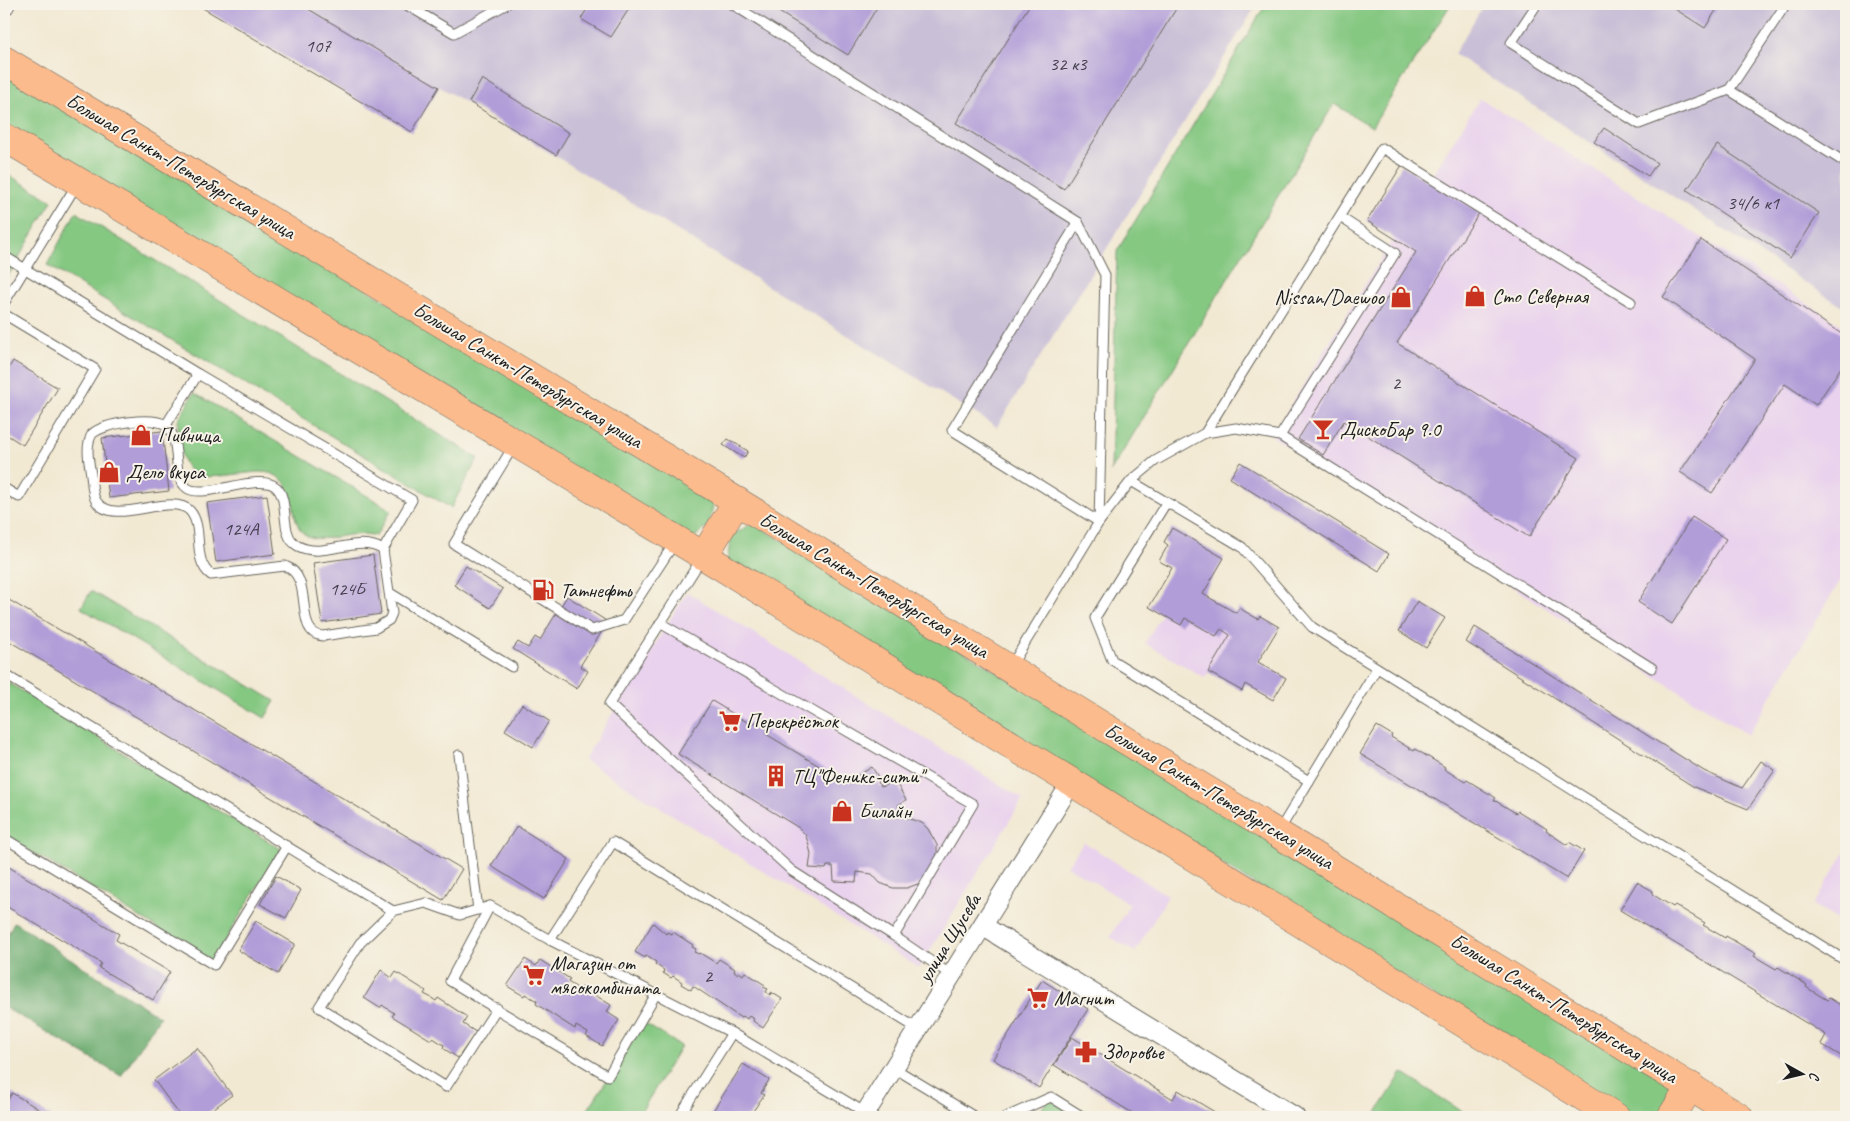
<svg xmlns="http://www.w3.org/2000/svg" width="1850" height="1121" viewBox="0 0 1850 1121" font-family="Caveat,sans-serif">
  <style>
    .built { fill: #e9d2ed }
    .industrial { fill: #c9bfd7 }
    .green { fill: #85c882; stroke: #50724f }
    .forest { fill: #6cac70; stroke: #446446 }
    .building { fill: #b19dd8 }
    .lines { fill: none; stroke-linecap: round; stroke-linejoin: round }
    .lane-casing { stroke: #67645c; stroke-width: 11 }
    .street-casing { stroke: #67645c; stroke-width: 21 }
    .primary-casing { stroke: #67645c; stroke-width: 29 }
    .lane { stroke: #fff; stroke-width: 9 }
    .street { stroke: #fff; stroke-width: 19 }
    .primary { stroke: #fbbb8d; stroke-width: 28 }
    .labels { text-anchor: middle; stroke-width: 4; stroke-linejoin: round; paint-order: stroke }
    .number-label { font-size: 19px; fill: #413c4b }
    .street-label { font-size: 21px; fill: #1c1c1c; stroke: #f7f3e8 }
    .poi-label { font-size: 21px; fill: #1c1c1c; stroke: #f7f3e8; text-anchor: start }
  </style>
  <rect width="100%" height="100%" fill="#f7f3e8"/>
  <filter id="ink" filterUnits="userSpaceOnUse"><feTurbulence type="fractalNoise" baseFrequency=".02" numOctaves="2"/><feDisplacementMap in="SourceGraphic" scale="10" xChannelSelector="R" yChannelSelector="G"/><feConvolveMatrix kernelMatrix="1 2 1 2 8 2 1 2 1" color-interpolation-filters="sRGB"/></filter>
  <filter id="wash" filterUnits="userSpaceOnUse"><feTurbulence type="fractalNoise" baseFrequency=".0096" numOctaves="4" result="noise"/><feDisplacementMap in="SourceGraphic" scale="20" xChannelSelector="R" yChannelSelector="G"/><feGaussianBlur stdDeviation="1.12" result="paint"/><feColorMatrix in="noise" values="0 0 0 0 0 0 0 0 0 0 0 0 0 0 0 0 0 1.4 0 .05"/><feComposite in="paint" operator="in"/></filter>
  <g filter="url(#wash)">
    <rect width="100%" height="100%" fill="#f2e9d3"/>
    <g class="built">
      <path d="M1480,98l366,230v243l-98,164 -476,-299z"/>
      <path d="M687,592l336,207 -104,169 -335,-208z"/>
      <path d="M1162,614l19,11 4,-7 31,18 5,-7 9,6 -25,43 -60,-35z"/>
      <path d="M1084,842l84,54 -33,56 -25,-15 20,-33 -63,-38z"/>
      <path d="M1846,851v74l-33,-20z"/>
    </g>
    <g class="industrial">
      <path d="M301,4h956l-260,423 -425,-261z"/>
      <path d="M1484,4h362v305l-392,-255z"/>
    </g>
    <g class="green">
      <path d="M1266,4h185l-79,123 -38,-23 -223,367 6,-220z"/>
      <path d="M10,73l704,427 -5,26 -20,15 -685,-413v-52z"/>
      <path d="M4,172l48,29 -48,82z"/>
      <path d="M76,212l402,246 -27,50 -404,-243z"/>
      <path d="M194,393l197,117 -15,26c-22,-7 -51,8 -68,0 -21,-9 -7,-49 -33,-61 -9,-4 -18,-3 -27,-2 -51,5 -66,14 -70,-47v-6z"/>
      <path d="M753,523l917,560 -5,27 -11,7h-24l-552,-342 -351,-214 4,-25z"/>
      <path d="M91,591l184,110 -10,17 -184,-110z"/>
      <path d="M4,680l277,169 -69,112 -208,-126z"/>
      <path d="M644,1023l37,23 -43,71h-55z"/>
      <path d="M1402,1073l69,44h-97z"/>
      <path d="M1051,1097l32,20h-48z"/>
    </g>
    <path class="forest" d="M14,922l146,95 -39,59 -117,-69v-66z"/>
    <g id="blocks">
      <g class="building">
        <path d="M196,4h104l139,83 -27,45z"/>
        <path d="M590,4h42l-21,33 -30,-18z"/>
        <path d="M766,4h113l-31,51z"/>
        <path d="M1030,4h149l-115,185 -108,-66z"/>
        <path d="M1667,4h53l-15,24z"/>
        <path d="M482,79l87,54 -13,22 -87,-53z"/>
        <path d="M1604,128l53,35 -9,13 -54,-34z"/>
        <path d="M1717,145l102,68 -29,45 -103,-68z"/>
        <path d="M1402,165l77,48 -82,130 182,115 -50,79 -185,-116 -21,34 -25,-16 118,-187 -49,-31z"/>
        <path d="M1701,240l145,97v23l-30,45 -31,-21 -73,109 -32,-21 75,-113 -92,-62z"/>
        <path d="M13,361l45,27 -35,57 -19,-12v-57z"/>
        <path d="M162,431l7,60 -60,7 -7,-60z"/>
        <path d="M728,439l20,12 -4,7 -21,-13z"/>
        <path d="M1240,462l149,92 -10,17 -149,-93z"/>
        <path d="M267,495l8,59 -59,8 -9,-59z"/>
        <path d="M1692,517l34,22 -54,85 -34,-22z"/>
        <path d="M1172,528l52,30 -21,36 33,19 3,-5 19,11 2,-3 19,11 -21,35 28,16 -13,22 -28,-16 -3,7 -34,-19 22,-37 -9,-6 -5,7 -31,-18 -4,7 -32,-18 23,-39 -13,-7 9,-16 -4,-3z"/>
        <path d="M373,555l8,59 -59,9 -9,-60z"/>
        <path d="M466,566l37,23 -13,19 -36,-23z"/>
        <path d="M567,596l41,26 -28,44 8,5 -11,18 -64,-40 5,-7 10,6 7,-11 5,3z"/>
        <path d="M4,597l458,272 -19,31 -439,-262z"/>
        <path d="M1417,601l28,17 -19,30 -27,-17z"/>
        <path d="M1475,627l229,144 38,17 19,-27 14,9 -27,39 -54,-22 -228,-145z"/>
        <path d="M712,701l40,24 5,-4 7,2 4,6 -2,5 68,41 16,3 9,-3 13,-8 8,13 -2,2 3,5 14,-6 11,19 -8,5 9,13 15,5 6,6 9,16v16l-14,21 -16,6h-14l-13,-5 -8,-9 -15,-2 -1,10 -22,-1 -1,-15h-6l-1,3 -17,-1 2,-14 -3,-12 -3,-8 -6,-6 -121,-74z"/>
        <path d="M522,704l27,17 -16,26 -28,-17z"/>
        <path d="M1377,726l15,9 -1,2 23,14 1,-2 30,18 -1,2 21,13 2,-2 29,18 -2,2 22,13 2,-2 29,18 -1,2 21,14 2,-3 15,9 -17,28 -207,-125z"/>
        <path d="M517,826l52,33 -25,40 -53,-33z"/>
        <path d="M4,864l115,70 -3,6 54,32 -17,28 -54,-32 2,-5 -97,-58z"/>
        <path d="M276,876l25,14 -15,28 -26,-14z"/>
        <path d="M1637,882l16,9 -1,3 21,13 2,-2 30,18 -2,2 22,13 1,-2 30,18 -2,2 22,13 2,-2 29,18 -1,2 21,13 2,-2 15,9 2,-5v57l-25,-15 5,-9 -206,-125z"/>
        <path d="M256,921l39,23 -17,30 -40,-24z"/>
        <path d="M653,923l13,11 1,-2 5,2 1,-2 20,13 -1,2 4,2 -2,3 5,2 1,-1 16,10 3,-4 16,10 -1,2 4,3 1,-2 4,3 2,-3 20,13 -2,2 5,2 -2,3 4,3 1,-3 11,7 -19,29 -10,-7 1,-2 -5,-3 -2,3 -4,-3 -2,2 -48,-32 -2,4 -10,-6 1,-2 -9,-6 -2,2 -8,-5 1,-3 -9,-6 1,-2 -10,-6 -1,2 -10,-6z"/>
        <path d="M525,959l11,7 4,-6 30,19 -2,3 12,8 2,-3 29,18 -4,7 12,8 -17,26 -16,-10 2,-3 -12,-7 -1,3 -39,-25 1,-3 -12,-7 -1,2 -17,-10z"/>
        <path d="M381,970l11,8 4,-6 30,19 -2,3 6,3 6,4 2,-3 29,19 -4,7 13,8 -18,26 -15,-10 1,-3 -11,-7 -2,2 -39,-24 2,-3 -12,-8 -2,3 -16,-10z"/>
        <path d="M1042,980l46,29 -49,79 -46,-29z"/>
        <path d="M1072,1037l101,62 5,-9 45,27h-84l-85,-52z"/>
        <path d="M197,1048l35,47 -30,22h-21l-27,-37z"/>
        <path d="M743,1064l26,16 -8,13 3,2 -15,22h-40z"/>
        <path d="M12,1093l40,24h-48v-10z"/>
      </g>
    </g>
  </g>
  <g filter="url(#ink)">
    <use href="#blocks" fill-opacity="0" stroke="#67645c" stroke-width="1"/>
    <g class="lines">
      <g class="lane-casing">
        <g id="lane">
          <path d="M405,4l49,29 53,-29"/>
          <path d="M732,4l346,218 27,53 -6,247"/>
          <path d="M1537,4l-26,39 128,81 90,-34 117,73"/>
          <path d="M1729,90l57,-86"/>
          <path d="M1078,222l-126,208 147,92"/>
          <path d="M4,256l194,118 -32,51c17,17 4,50 21,63 17,12 73,-16 89,-1 15,13 2,49 22,59 27,14 59,-13 85,4"/>
          <path d="M4,303l73,-119"/>
          <path d="M4,314l91,55 -76,128 -15,-9"/>
          <path d="M166,425c-14,-9 -62,-2 -74,9 -7,13 -3,27 -1,41 1,8 1,19 5,26 17,27 75,-10 94,10 15,17 1,49 21,64l74,-9c31,11 7,68 38,70l53,-8 13,-8 3,-7 -9,-63 29,-50 -214,-126"/>
          <path d="M1205,433l31,-5 44,8 372,232"/>
          <path d="M1280,436l115,-183 -55,-36"/>
          <path d="M514,445l-60,99 138,86 32,-10 51,-78"/>
          <path d="M1131,481l111,66 70,80 534,334"/>
          <path d="M1166,503l-71,115 17,42 197,121"/>
          <path d="M702,558l-93,146 183,167 102,65 57,39"/>
          <path d="M390,593l122,74"/>
          <path d="M660,623l313,181 -79,132"/>
          <path d="M1011,666l88,-144 32,-41 24,-20 50,-28 177,-285 249,154"/>
          <path d="M4,674l389,237 33,-8 34,12 30,-9 60,34 63,-98 305,187"/>
          <path d="M459,755l19,155"/>
          <path d="M1279,831l98,-163"/>
          <path d="M4,838l210,127 73,-119"/>
          <path d="M490,906l-40,75 158,95 48,-82"/>
          <path d="M393,911l-33,32 -41,64 127,80 51,-79"/>
          <path d="M550,940l182,93 134,80"/>
          <path d="M894,1068l81,49"/>
          <path d="M679,1117l53,-84"/>
          <path d="M1006,1117l45,-20 32,20"/>
        </g>
      </g>
      <g class="street-casing">
        <g id="street">
          <path d="M4,6l1,-2"/>
          <path d="M983,926l312,191"/>
          <path d="M863,1117l209,-335"/>
        </g>
      </g>
      <g class="primary-casing">
        <g id="primary">
          <path d="M4,60l713,429 1022,628"/>
          <path d="M4,137l700,419 912,561"/>
          <path d="M704,556l33,-55"/>
          <path d="M1671,1117l20,-31"/>
        </g>
      </g>
      <use href="#lane" class="lane"/>
      <use href="#street" class="street"/>
      <use href="#primary" class="primary"/>
    </g>
  </g>
  <defs>
    <g id="shop-bare" transform="scale(1.725)"><path d="M-5-2.5h2.3a2.7 3.5 0 0 1 5.4 0H5L5.5 6h-11ZM-1.5-2.5h3a1.5 2.3 0 0 0-3 0Z" fill="#c8321e" stroke="#f7f3e8" stroke-width="2.5" paint-order="stroke"/></g>
    <g id="bar-bare" transform="scale(1.725)"><path d="M-6-5H6L.8 .8V4.5H3.5V6h-7V4.5H-.8V.8Z" fill="#c8321e" stroke="#f7f3e8" stroke-width="2.5" paint-order="stroke"/></g>
    <g id="fuel-bare" transform="scale(1.725)"><path d="M-5.5-6h7V0h2V4h1.3V-2.5L3-4.5l.8-.8L6-3V5H2.5V1h-1V6h-7ZM-4.2-4.7v3.2H.2V-4.7Z" fill="#c8321e" stroke="#f7f3e8" stroke-width="2.5" paint-order="stroke"/></g>
    <g id="supermarket-bare" transform="scale(1.725)"><path d="M-6-5.5h2.5l.6 2H6L4.5 2H-2.5L-4.4-4H-6ZM-1.5 3.2a1.3 1.3 0 1 0 .1 0ZM3 3.2a1.3 1.3 0 1 0 .1 0Z" fill="#c8321e" stroke="#f7f3e8" stroke-width="2.5" paint-order="stroke"/></g>
    <g id="building-bare" transform="scale(1.725)"><path d="M-4-6H4V6H1V3H-1V6H-4ZM-2.5-4.3h1.7v1.8h-1.7ZM.8-4.3h1.7v1.8H.8ZM-2.5-1h1.7V.8h-1.7ZM.8-1h1.7V.8H.8Z" fill="#c8321e" stroke="#f7f3e8" stroke-width="2.5" paint-order="stroke"/></g>
    <g id="pharmacy-bare" transform="scale(1.725)"><path d="M-2-6h4v4h4v4h-4v4h-4v-4h-4v-4h4Z" fill="#c8321e" stroke="#f7f3e8" stroke-width="2.5" paint-order="stroke"/></g>
  </defs>
  <g fill-rule="evenodd">
    <use href="#shop-bare" x="1475" y="296"/>
    <use href="#shop-bare" x="1401" y="297"/>
    <use href="#bar-bare" x="1323" y="429"/>
    <use href="#shop-bare" x="141" y="435"/>
    <use href="#shop-bare" x="109" y="472"/>
    <use href="#fuel-bare" x="543" y="590"/>
    <use href="#supermarket-bare" x="730" y="721"/>
    <use href="#building-bare" x="776" y="776"/>
    <use href="#shop-bare" x="842" y="811"/>
    <use href="#supermarket-bare" x="534" y="975"/>
    <use href="#supermarket-bare" x="1038" y="998"/>
    <use href="#pharmacy-bare" x="1086" y="1052"/>
  </g>
  <g class="labels">
    <g class="number-label">
      <text x="318" y="52">107</text>
      <text x="1068" y="70">32 к3</text>
      <text x="1753" y="209">34/6 к1</text>
      <text x="1396" y="389">2</text>
      <text x="241" y="535">124А</text>
      <text x="347" y="595">124Б</text>
      <text x="708" y="982">2</text>
    </g>
    <g class="street-label">
      <text transform="translate(181 166) rotate(31)" y="7">Большая Санкт-Петербургская улица</text>
      <text transform="translate(528 375) rotate(31)" y="7">Большая Санкт-Петербургская улица</text>
      <text transform="translate(874 585) rotate(31)" y="7">Большая Санкт-Петербургская улица</text>
      <text transform="translate(1219 796) rotate(31)" y="7">Большая Санкт-Петербургская улица</text>
      <text transform="translate(949 938) rotate(-58)" y="7">улица Щусева</text>
      <text transform="translate(1564 1008) rotate(32)" y="7">Большая Санкт-Петербургская улица</text>
    </g>
    <g class="poi-label">
      <text x="1492" y="303">Сто Северная</text>
      <text x="1384" y="304" text-anchor="end">Nissan/Daewoo</text>
      <text x="1340" y="436">ДискоБар 9.0</text>
      <text x="158" y="442">Пивница</text>
      <text x="126" y="479">Дело вкуса</text>
      <text x="560" y="597">Татнефть</text>
      <text x="746" y="728">Перекрёсток</text>
      <text x="792" y="783">ТЦ"Феникс-сити"</text>
      <text x="859" y="818">Билайн</text>
      <text x="550" y="970">Магазин от<tspan x="550" dy="24">мясокомбината</tspan></text>
      <text x="1054" y="1005">Магнит</text>
      <text x="1102" y="1059">Здоровье</text>
    </g>
  </g>
  <rect width="1850" height="1121" fill="none" stroke="#f7f3e8" stroke-width="20"/>
  <g transform="translate(1802 1074) rotate(98)" stroke="#f7f3e8" stroke-width="4" paint-order="stroke">
  <path d="M0-4L9 19L0 12L-9 19Z" fill="#1c1c1c"/>
  <text y="-8" font-size="14" font-weight="bold" text-anchor="middle" fill="#1c1c1c">С</text>
  </g>
</svg>
